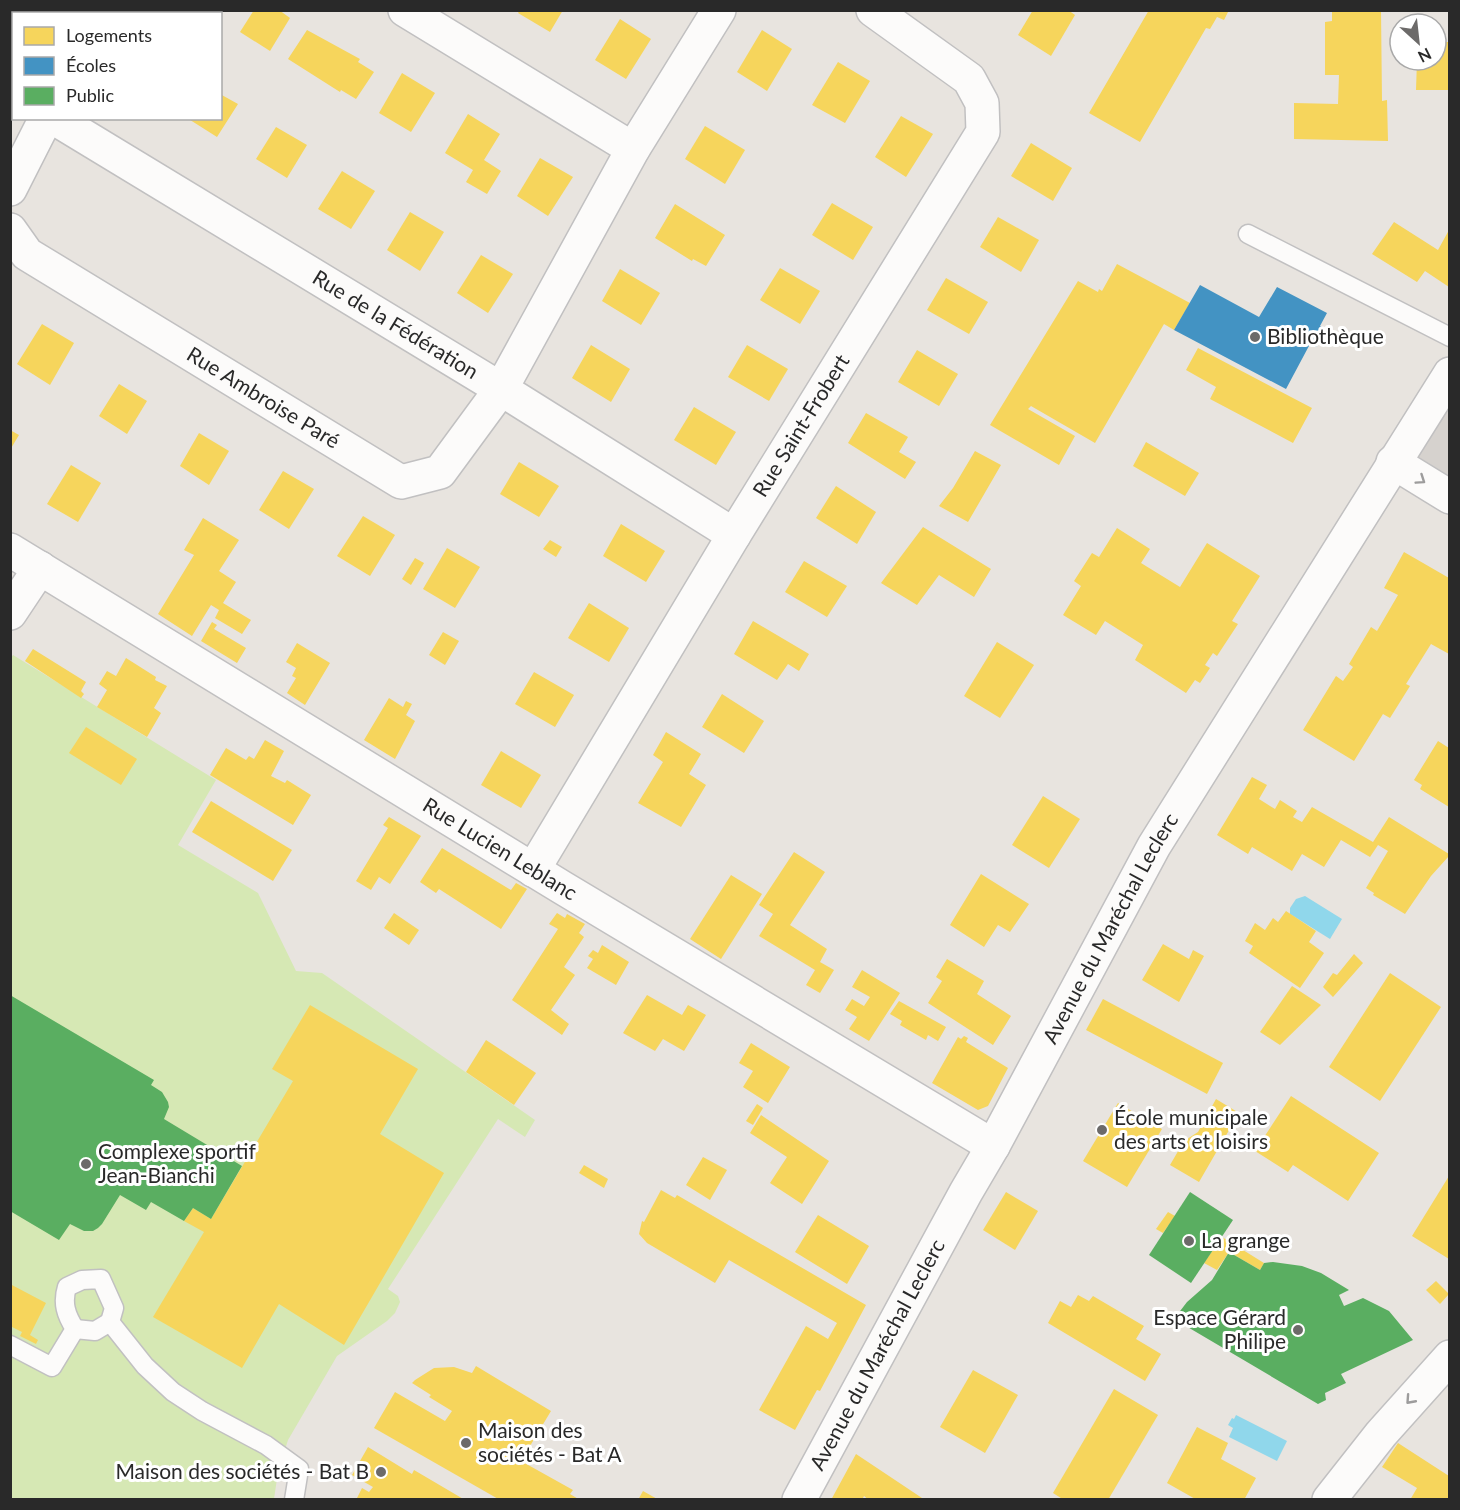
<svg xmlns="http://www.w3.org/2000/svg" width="1460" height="1510" viewBox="0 0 1460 1510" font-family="Lato,sans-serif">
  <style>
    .pitch { fill: #d6e8b4 }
    .plaza { fill: #d6d2ce }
    .water { fill: #90d7eb }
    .homes { fill: #f6d55c }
    .schools { fill: #4393c3 }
    .public { fill: #5aae61 }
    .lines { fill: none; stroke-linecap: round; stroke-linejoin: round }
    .service-casing { stroke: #c1c0c1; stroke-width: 21 }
    .minor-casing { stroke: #c1c0c1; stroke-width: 36 }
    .service { stroke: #fcfbfa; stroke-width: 18 }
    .minor { stroke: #fcfbfa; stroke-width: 33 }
    .oneway { stroke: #9d9c9c }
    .poi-dot { fill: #6c6a69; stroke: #fff; stroke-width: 2 }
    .labels { text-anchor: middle; stroke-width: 6; stroke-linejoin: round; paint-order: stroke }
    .street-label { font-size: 21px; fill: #292929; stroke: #fff }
    .poi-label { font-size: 21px; fill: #292929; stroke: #fff; text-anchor: start }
  </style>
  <rect width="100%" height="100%" fill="#e8e4df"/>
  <path class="pitch" d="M13,655l203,125 -38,65 80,48 38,78 26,2 213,147 -10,17 -27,-18 -110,170 10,7 2,6 -5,11 -8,8 -50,35 -49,84 -10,32 -4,27h-263l-1,-840z"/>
  <path class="plaza" d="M1449,397v80l-36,-22z"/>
  <g class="water">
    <path d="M1305,896l37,23 -12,20 -40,-25v-6l6,-9z"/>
    <path d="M1236,1415l51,26 -10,20 -48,-24 4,-9 -5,-3 4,-7 2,1z"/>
  </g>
  <g class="homes">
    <path d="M254,10h25l11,8 -20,33 -30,-19z"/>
    <path d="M520,10h43l-13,22 -32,-19z"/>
    <path d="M1033,10h35l7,5 -24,41 -33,-21z"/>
    <path d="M1149,10h80l-5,10 -7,-3 -7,12 -4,-1 -66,114 -51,-29z"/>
    <path d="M1332,10h49l1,91 5,-1 1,41 -94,-2v-36l44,1 1,-29h-14v-53l7,-1z"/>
    <path d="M620,19l31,20 -25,40 -31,-19z"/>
    <path d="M307,30l53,29 -2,3 16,10 -18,27 -15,-9 -1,2 -52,-33z"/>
    <path d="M762,30l30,19 -25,42 -30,-19z"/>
    <path d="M1436,42h13v48h-33l1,-30h19z"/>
    <path d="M838,62l32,19 -25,42 -33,-18z"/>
    <path d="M402,73l33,20 -24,39 -32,-19z"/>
    <path d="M220,94l18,10 -21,33 -30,-19h33z"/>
    <path d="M468,114l32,20 -16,26 17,11 -14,23 -21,-12 7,-12 -28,-17z"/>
    <path d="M901,116l32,18 -27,43 -31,-20z"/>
    <path d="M705,126l40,24 -20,34 -40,-25z"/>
    <path d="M276,127l31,18 -20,33 -31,-19z"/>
    <path d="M1031,143l41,25 -19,33 -42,-25z"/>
    <path d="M540,158l33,19 -25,39 -31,-20z"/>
    <path d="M342,171l33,20 -24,38 -33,-20z"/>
    <path d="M832,203l41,24 -20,33 -41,-25z"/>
    <path d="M675,204l50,31 -19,31 -13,-7 -1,2 -37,-23z"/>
    <path d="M410,212l34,20 -24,39 -33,-21z"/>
    <path d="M998,217l41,23 -18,32 -41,-25z"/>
    <path d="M1394,222l44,28 11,-20v57l-24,-16 -8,11 -45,-28z"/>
    <path d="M481,255l32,19 -25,39 -31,-20z"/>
    <path d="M1117,264l73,39 -16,27 -10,-6 -69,119 -64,-37 -3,3 47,27 -16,29 -69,-40 88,-144 20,11 1,-3 3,2z"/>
    <path d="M780,268l40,23 -20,33 -40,-24z"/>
    <path d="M620,269l40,24 -19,32 -39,-24z"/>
    <path d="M946,278l42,24 -19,32 -42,-24z"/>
    <path d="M42,324l32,19 -24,42 -33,-21z"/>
    <path d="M591,345l39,24 -19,33 -39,-24z"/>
    <path d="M747,345l41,24 -19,32 -41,-24z"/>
    <path d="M1198,348l114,60 -19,35 -83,-44 6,-12 -30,-17z"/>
    <path d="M917,350l41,24 -19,32 -41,-24z"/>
    <path d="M119,384l28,17 -20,33 -28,-18z"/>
    <path d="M694,407l42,25 -20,33 -42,-25z"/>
    <path d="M866,413l42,24 -9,15 17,10 -11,17 -57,-36z"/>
    <path d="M10,430l9,5 -9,15z"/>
    <path d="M199,433l30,18 -20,34 -29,-19z"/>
    <path d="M1146,442l53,31 -14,23 -52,-30z"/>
    <path d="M975,451l26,14 -33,57 -29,-16 14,-18z"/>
    <path d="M519,462l40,24 -20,31 -39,-23z"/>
    <path d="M71,465l30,18 -23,39 -31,-18z"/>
    <path d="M283,471l31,18 -25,40 -30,-19z"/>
    <path d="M836,486l40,26 -19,32 -41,-26z"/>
    <path d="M363,516l32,19 -25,41 -33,-20z"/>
    <path d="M203,518l36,22 -20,31 17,11 -13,21 28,17 -9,14 -27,-16 4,-8 -8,-5 -19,31 -34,-22 36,-59 -10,-5z"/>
    <path d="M621,524l44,27 -19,31 -43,-26z"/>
    <path d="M923,527l68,42 -17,28 -35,-22 -22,30 -36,-22z"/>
    <path d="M1117,528l33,21 -9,14 39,24 27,-44 53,33 -28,45 6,3 -21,32 -4,-3 -8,12 5,3 -10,15 -5,-3 -9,13 -51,-33 8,-15 -38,-24 -9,14 -33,-20 18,-29 -7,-5 18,-28 7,4z"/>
    <path d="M550,540l12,7 -6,10 -13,-8z"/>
    <path d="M447,548l33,19 -25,41 -32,-19z"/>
    <path d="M1404,552l45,26v76l-18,-10 -25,40 4,2 -20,32 -7,-4 -29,47 -51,-31 33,-54 7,5 10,-14 -4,-3 22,-37 6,4 21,-36 -14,-7z"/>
    <path d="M415,558l9,5 -13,22 -9,-6z"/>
    <path d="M804,561l43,25 -20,31 -42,-25z"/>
    <path d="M589,603l40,25 -20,34 -41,-24z"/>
    <path d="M753,621l56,33 -10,17 -11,-7 -11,16 -43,-26z"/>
    <path d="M212,622l5,3 -3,4 32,19 -9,15 -36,-22z"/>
    <path d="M443,632l16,9 -14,24 -16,-10z"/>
    <path d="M997,642l37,23 -34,53 -36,-22z"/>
    <path d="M297,643l33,20 -25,42 -18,-12 9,-15 -4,-2 4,-8 -10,-6z"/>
    <path d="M33,649l53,33 -5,9 3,3 -3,4 -56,-37z"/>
    <path d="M126,658l30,19 -1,3 12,6 -13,22 7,5 -14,24 -50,-30 10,-17 -8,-6 8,-13 9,5z"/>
    <path d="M534,672l40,23 -19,32 -40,-23z"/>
    <path d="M722,694l42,27 -20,32 -42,-26z"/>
    <path d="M389,698l14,9 3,-6 6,3 -6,11 9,6 -20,38 -31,-19z"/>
    <path d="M86,727l51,32 -16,26 -52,-32z"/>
    <path d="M666,732l35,22 -12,20 17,11 -25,42 -43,-24 25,-41 -10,-7z"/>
    <path d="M265,740l19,11 -13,25 14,7 2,-3 24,15 -18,30 -83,-50 16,-27 20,12 3,-4 5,3z"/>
    <path d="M1438,741l11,7v59l-29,-18 2,-4 -8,-5z"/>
    <path d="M501,751l40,24 -20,33 -40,-23z"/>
    <path d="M1252,777l15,8 -8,14 16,10 5,-9 17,11 -4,6 9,5 10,-15 61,35 16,-25 60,37v2l-18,20 -26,38 -32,-19 1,-2 -8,-5 22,-37 -10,-6 -8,12 -29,-17 -17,27 -22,-13 -10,17 -40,-24 -4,7 -31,-19z"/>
    <path d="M1043,796l37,23 -31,49 -37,-23z"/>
    <path d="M211,801l81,49 -19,31 -81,-49z"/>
    <path d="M389,817l32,19 -31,48 -11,-7 -8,13 -15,-9 32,-53 -5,-3z"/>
    <path d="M442,848l69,42 5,-7 11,6 -26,40 -62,-40 -3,4 -16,-11z"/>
    <path d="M794,852l31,20 -35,53 37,24 -7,13 14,8 -14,23 -14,-8 9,-15 -56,-34 14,-22 -14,-9z"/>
    <path d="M981,874l48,30 -19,28 -12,-7 -14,22 -34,-22z"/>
    <path d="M731,875l31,19 -41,65 -31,-20z"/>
    <path d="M1286,911l30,20 -7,11 15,11 -24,35 -51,-35 4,-7 -8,-5 10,-18 10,7 8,-12 5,4z"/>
    <path d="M394,913l25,17 -10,15 -25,-17z"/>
    <path d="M557,913l8,5 2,-4 18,10 -6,9 5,4 -20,30 11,8 -24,35 18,14 -7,11 -50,-35 46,-71 -9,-5z"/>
    <path d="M1163,944l26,15 4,-9 11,6 -25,46 -37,-22z"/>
    <path d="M602,945l27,17 -13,23 -29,-17 6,-9 -5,-3 5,-6 5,3z"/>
    <path d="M1354,954l9,9 -30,34 -10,-10 10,-14 4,2z"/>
    <path d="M947,959l37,22 -7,13 34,22 -18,29 -65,-42 14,-22 -6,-4z"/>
    <path d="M862,970l38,23 -31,48 -20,-12 8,-12 -12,-7 7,-11 12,7 6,-9 -18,-10z"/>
    <path d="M1390,973l51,34 -61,94 -51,-34z"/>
    <path d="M1292,986l29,19 -41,40 -20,-13z"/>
    <path d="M647,995l35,20 6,-10 18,10 -22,36 -21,-12 -8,12 -32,-18z"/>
    <path d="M1103,999l120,64 -16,31 -121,-64z"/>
    <path d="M899,1001l47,26 -8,14 -10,-6 -2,5 -26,-15 2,-4 -12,-7z"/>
    <path d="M310,1005l108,64 -38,65 64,39 -100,172 -65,-41 -37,64 -89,-51 51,-85 -20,-11 9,-13 18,11 82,-138 -21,-12z"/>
    <path d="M964,1036l4,2 -2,4 42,26 -20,38 -10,4 -46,-27 26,-46 3,2z"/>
    <path d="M486,1040l50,33 -22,32 -48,-33z"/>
    <path d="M751,1043l39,24 -22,36 -25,-16 10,-16 -14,-8z"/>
    <path d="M1291,1096l88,57 -31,48 -55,-36 -5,7 -33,-21z"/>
    <path d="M1216,1099l23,14 -40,69 -29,-17 14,-24 14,-9z"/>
    <path d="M1118,1103l44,26 -35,58 -44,-26z"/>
    <path d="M757,1104l6,4 -10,17 -7,-4z"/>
    <path d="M761,1115l68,46 -27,43 -32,-21 17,-26 -37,-24z"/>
    <path d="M703,1157l24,13 -17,30 -24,-15z"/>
    <path d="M584,1165l24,14 -4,9 -25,-15z"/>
    <path d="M1449,1176v83l-37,-23z"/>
    <path d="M661,1190l14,8 2,-3 189,110 -46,86 -3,-1 -22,40 -36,-20 47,-84 22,13 9,-16 -108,-63 -14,23 -68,-40 -8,-9 3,-13 2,1z"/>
    <path d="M1006,1192l32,19 -23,39 -32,-20z"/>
    <path d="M1168,1212l7,4 -12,17 -7,-4z"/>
    <path d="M818,1215l51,31 -22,38 -52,-32z"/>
    <path d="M1222,1237l42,26 -4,7 -31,-18 -12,18 -13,-7z"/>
    <path d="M1436,1281l13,13 -9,10 -14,-14z"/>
    <path d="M10,1284l36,19 -16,32 8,5 -2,4 -16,-8 2,-4 -12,-6z"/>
    <path d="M1078,1295l11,6 4,-5 51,30 -8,13 25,15 -16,27 -97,-58 12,-22 11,6z"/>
    <path d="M476,1366l75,45 -30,50 52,29 -3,4 10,6h-80l-126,-72 21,-36 50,29 7,-10 -23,-14 2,-2 -19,-12 3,-3 19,-12 20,-1 18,6z"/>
    <path d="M973,1370l45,25 -33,58 -45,-26z"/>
    <path d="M1114,1389l44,26 -50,85h-44l-11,-7z"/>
    <path d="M1197,1427l31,16 -7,16 35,19 -12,22h-47l-30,-17z"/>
    <path d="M1398,1443l51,33v24h-39l7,-12 -35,-21z"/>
    <path d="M368,1447l44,27 2,-4 51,30h-109l6,-12 7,4 4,-5 -21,-12z"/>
    <path d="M856,1454l69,46h-56l-5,-4 -2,4h-31z"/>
    <path d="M643,1491l16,9h-21z"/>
  </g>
  <path class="schools" d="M1200,285l59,32 18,-30 50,26 -7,13 6,4 -10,17 -6,-3 -24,45 -112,-59z"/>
  <g class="public">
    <path d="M10,995l144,85 -3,5 11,7 6,10 1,5 -5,12 78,47 -31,53 -18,-11 -9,13 -33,-19 -5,8 -26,-15 -18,29 -4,4 -5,3h-9l-14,-7 -11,16 -49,-29z"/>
    <path d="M1190,1192l43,28 -42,63 -42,-28z"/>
    <path d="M1229,1252l31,18 4,-7 9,-1 29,4 19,7 28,17 -10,5 5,11 19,-8 26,13 24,29 -72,34 5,9 -21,10 1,7 -8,4 -144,-85 13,-17 25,-22z"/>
  </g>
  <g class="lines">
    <g class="service-casing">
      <g id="service">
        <path d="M1248,234l202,103"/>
        <path d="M75,1329l20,2 15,-9"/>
        <path d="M10,1345l42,22 23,-38c-9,-14 -13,-26 -8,-42l15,-7 19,-1 13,29 -4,14 35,44 28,26 29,19 64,34 33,24 -5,31"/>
      </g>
    </g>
    <g class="minor-casing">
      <g id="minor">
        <path d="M405,10l228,139"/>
        <path d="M10,92l4,2"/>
        <path id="s1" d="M54,118l447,271 233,146"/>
        <path d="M10,189l36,-71"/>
        <path id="s2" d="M10,230l17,24 374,228 39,-10 61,-83 132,-240 86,-139"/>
        <path d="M1393,462l57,35"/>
        <path id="s3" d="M10,550l553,338 430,258"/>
        <path d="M10,613l30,-45"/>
        <path id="s4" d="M533,870l201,-335 249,-403 -1,-29 -13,-24 -96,-69"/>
        <path id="s5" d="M799,1500l167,-308 27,-46 161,-300 296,-472"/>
        <path d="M1329,1500l52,-66 69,-77"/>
      </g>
    </g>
    <use href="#service" class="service"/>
    <use href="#minor" class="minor"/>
  </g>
  <defs><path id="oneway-chevron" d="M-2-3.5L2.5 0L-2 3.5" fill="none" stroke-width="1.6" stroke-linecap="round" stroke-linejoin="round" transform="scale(1.5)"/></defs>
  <g class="oneway">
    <use href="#oneway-chevron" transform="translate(1421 480) rotate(34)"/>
    <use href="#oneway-chevron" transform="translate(1410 1400) rotate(132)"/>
  </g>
  <g class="poi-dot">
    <circle cx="1255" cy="337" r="6"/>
    <circle cx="1102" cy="1130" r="6"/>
    <circle cx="86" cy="1164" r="6"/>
    <circle cx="1189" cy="1241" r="6"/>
    <circle cx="1298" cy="1330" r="6"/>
    <circle cx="466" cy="1443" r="6"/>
    <circle cx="381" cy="1472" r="6"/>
  </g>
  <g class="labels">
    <g class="street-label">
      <text dy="7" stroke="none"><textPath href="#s1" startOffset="399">Rue de la Fédération</textPath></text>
      <text dy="7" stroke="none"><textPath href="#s2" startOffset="306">Rue Ambroise Paré</textPath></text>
      <text dy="7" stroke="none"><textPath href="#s4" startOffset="519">Rue Saint-Frobert</textPath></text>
      <text dy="7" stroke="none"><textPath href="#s3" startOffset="574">Rue Lucien Leblanc</textPath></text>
      <text dy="7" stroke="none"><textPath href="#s5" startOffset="651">Avenue du Maréchal Leclerc</textPath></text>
      <text dy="7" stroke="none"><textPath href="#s5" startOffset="165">Avenue du Maréchal Leclerc</textPath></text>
    </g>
    <g class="poi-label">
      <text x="1267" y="344">Bibliothèque</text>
      <text x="1114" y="1125">École municipale<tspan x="1114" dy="24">des arts et loisirs</tspan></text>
      <text x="98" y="1159">Complexe sportif<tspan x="98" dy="24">Jean-Bianchi</tspan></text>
      <text x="1201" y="1248">La grange</text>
      <text x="1286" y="1325" text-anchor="end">Espace Gérard<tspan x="1286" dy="24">Philipe</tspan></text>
      <text x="478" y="1438">Maison des<tspan x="478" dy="24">sociétés - Bat A</tspan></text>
      <text x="369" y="1479" text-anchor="end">Maison des sociétés - Bat B</text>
    </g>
  </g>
  <rect width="1460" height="1510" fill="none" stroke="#292929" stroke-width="24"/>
  <rect x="12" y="12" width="210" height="108" fill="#ffffff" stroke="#a9a9a9" stroke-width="1.5"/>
  <rect x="24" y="27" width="30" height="18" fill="#f6d55c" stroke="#a9a9a9" stroke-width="1.5"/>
  <text x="66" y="42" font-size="18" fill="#292929">Logements</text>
  <rect x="24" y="57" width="30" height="18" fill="#4393c3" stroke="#a9a9a9" stroke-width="1.5"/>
  <text x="66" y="72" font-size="18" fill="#292929">Écoles</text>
  <rect x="24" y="87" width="30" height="18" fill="#5aae61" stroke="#a9a9a9" stroke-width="1.5"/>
  <text x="66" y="102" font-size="18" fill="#292929">Public</text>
  <g transform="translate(1418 42) rotate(153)"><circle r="28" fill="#ffffff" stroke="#a9a9a9" stroke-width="1.5"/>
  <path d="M0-4.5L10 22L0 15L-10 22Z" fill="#6c6a69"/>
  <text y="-9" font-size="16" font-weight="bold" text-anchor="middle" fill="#292929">N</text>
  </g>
</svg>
